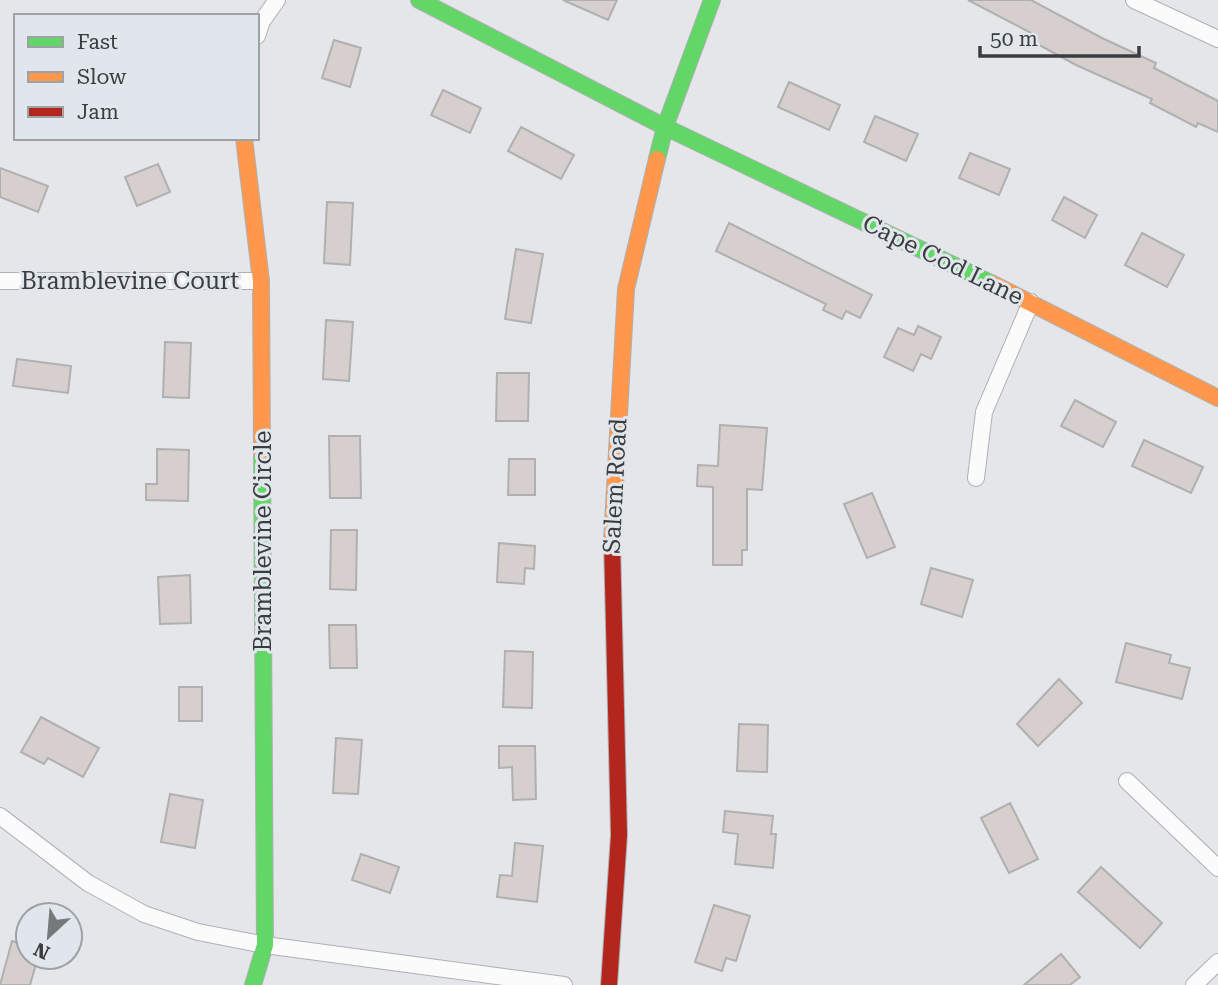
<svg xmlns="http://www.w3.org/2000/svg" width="1218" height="985" viewBox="0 0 1218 985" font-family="'Roboto Serif',serif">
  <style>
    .building { fill: #d7cece; stroke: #b0b0b0; stroke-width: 2 }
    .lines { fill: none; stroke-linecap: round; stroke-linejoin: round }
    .street-casing { stroke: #aeb0b3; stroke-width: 18 }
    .fast-casing { stroke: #aeb0b3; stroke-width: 18 }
    .slow-casing { stroke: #aeb0b3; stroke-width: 18 }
    .jam-casing { stroke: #aeb0b3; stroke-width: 18 }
    .street { stroke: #fbfbfc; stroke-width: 16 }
    .fast { stroke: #63d668; stroke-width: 16 }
    .slow { stroke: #ff974d; stroke-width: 16 }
    .jam { stroke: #b3261e; stroke-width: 16 }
    .labels { text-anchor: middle; stroke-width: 6; stroke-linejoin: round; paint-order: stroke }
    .street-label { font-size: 24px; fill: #3a3c3e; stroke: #e1e6ec }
  </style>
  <rect width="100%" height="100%" fill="#e4e6e9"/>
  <g class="building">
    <path d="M563,0h54l-9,20z"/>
    <path d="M968,0h63l71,38 54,25 -2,5 64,33v31l-20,-9 -2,4 -46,-24 2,-4 -76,-34 -44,-24 3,-6z"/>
    <path d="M334,40l27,8 -11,39 -28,-9z"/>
    <path d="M789,82l51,23 -11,25 -51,-23z"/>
    <path d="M443,90l38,18 -11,25 -39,-18z"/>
    <path d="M875,116l43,18 -12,27 -42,-19z"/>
    <path d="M521,127l53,28 -13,24 -53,-28z"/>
    <path d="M970,153l40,16 -11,26 -40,-17z"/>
    <path d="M158,164l12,28 -33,14 -12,-29z"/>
    <path d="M0,168l48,18 -10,26 -38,-15z"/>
    <path d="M1064,197l33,18 -12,23 -33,-18z"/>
    <path d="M327,202l26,1 -3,62 -26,-2z"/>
    <path d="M729,223l143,72 -12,23 -14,-7 -4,8 -19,-9 3,-6 -110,-53z"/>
    <path d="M1142,233l42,22 -17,32 -42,-22z"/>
    <path d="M516,249l27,5 -12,69 -26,-4z"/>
    <path d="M326,320l27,2 -4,59 -26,-2z"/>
    <path d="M918,326l23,11 -10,22 -10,-5 -8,17 -29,-14 14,-29 16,7z"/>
    <path d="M165,342l26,1 -2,55 -26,-1z"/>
    <path d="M17,359l54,7 -3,27 -55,-7z"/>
    <path d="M497,373h32l-1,48h-32z"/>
    <path d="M1075,400l41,22 -13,25 -42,-21z"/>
    <path d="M720,425l47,3 -5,62 -15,-1v61h-5v15h-29v-78l-16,-1 1,-21 20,1z"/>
    <path d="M329,436h31l1,62h-31z"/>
    <path d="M1144,440l59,27 -12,26 -59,-27z"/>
    <path d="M157,449l32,1 -1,51 -42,-1v-16h11z"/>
    <path d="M509,459h26v36h-27z"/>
    <path d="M872,493l23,54 -28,11 -23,-54z"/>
    <path d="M331,530h26l-1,60 -26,-1z"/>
    <path d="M499,543l36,3 -1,23 -9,-1 -1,16 -27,-2z"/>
    <path d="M931,568l42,12 -11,37 -41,-13z"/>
    <path d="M190,575l1,48 -31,1 -2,-47z"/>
    <path d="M329,625h27l1,43h-27z"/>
    <path d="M1126,643l45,12 -2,8 21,5 -8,31 -66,-17z"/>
    <path d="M505,651l28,1 -1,56 -29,-1z"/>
    <path d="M1059,679l23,24 -44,43 -21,-22z"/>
    <rect x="179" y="687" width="23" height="34"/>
    <path d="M41,717l58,31 -16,29 -35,-19 -4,6 -23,-12z"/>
    <path d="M739,724l29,1 -1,47 -30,-1z"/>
    <path d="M336,738l26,2 -4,54 -25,-1z"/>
    <path d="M499,746h36l1,53 -23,1 -1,-33 -13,1z"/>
    <path d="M170,794l33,6 -8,48 -34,-6z"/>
    <path d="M1010,803l28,56 -29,14 -28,-55z"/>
    <path d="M725,811l48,5 -2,18h5l-3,34 -38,-4 3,-30 -15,-2z"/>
    <path d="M515,843l28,3 -6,56 -40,-5 3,-22 12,1z"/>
    <path d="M361,854l38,13 -9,26 -38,-13z"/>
    <path d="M1101,867l61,56 -22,25 -62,-56z"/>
    <path d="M714,905l36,11 -14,45 -10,-3 -4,13 -27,-9z"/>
    <path d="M12,941l16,5v11h10l-8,28h-30z"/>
    <path d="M1061,954l19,23 -10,8h-46z"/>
  </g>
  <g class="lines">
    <g class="street-casing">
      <g id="street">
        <path d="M1134,0l84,39"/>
        <path d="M257,36l5,-15 15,-21"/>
        <path d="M0,281h261"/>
        <path d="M976,478l8,-66 47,-110"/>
        <path d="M1127,781l91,87"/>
        <path d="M0,816l88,67 56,31 54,18 67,13 299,40"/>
        <path d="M1194,985l24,-23"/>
      </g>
    </g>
    <g class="fast-casing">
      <g id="fast">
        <path d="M419,0l246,127 328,157"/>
        <path d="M657,159l8,-32 47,-127"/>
        <path d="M253,985l12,-40 -3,-492"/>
      </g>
    </g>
    <g class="slow-casing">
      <g id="slow">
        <path d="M244,138l17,143 1,172"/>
        <path d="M993,284l225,114"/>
        <path d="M612,542l14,-253 31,-130"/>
      </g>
    </g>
    <g class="jam-casing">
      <path id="jam" d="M609,985l10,-150 -7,-293"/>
    </g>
    <use href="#street" class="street"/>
    <use href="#fast" class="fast"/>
    <use href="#slow" class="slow"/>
    <use href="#jam" class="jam"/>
  </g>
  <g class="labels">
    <g class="street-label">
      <text transform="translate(943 260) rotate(26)" y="8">Cape Cod Lane</text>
      <text x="130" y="289">Bramblevine Court</text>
      <text transform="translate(615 486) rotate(-87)" y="8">Salem Road</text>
      <text transform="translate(263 541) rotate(-90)" y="8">Bramblevine Circle</text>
    </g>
  </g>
  <rect x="14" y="14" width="245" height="126" fill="#e1e6ec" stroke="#9ea2a6" stroke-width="2"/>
  <rect x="28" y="37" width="35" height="10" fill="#63d668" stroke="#9ea2a6" stroke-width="2"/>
  <text x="77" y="49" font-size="21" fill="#3a3c3e">Fast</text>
  <rect x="28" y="72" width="35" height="10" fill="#ff974d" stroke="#9ea2a6" stroke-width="2"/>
  <text x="77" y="84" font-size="21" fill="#3a3c3e">Slow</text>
  <rect x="28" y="107" width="35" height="10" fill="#b3261e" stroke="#9ea2a6" stroke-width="2"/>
  <text x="77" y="119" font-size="21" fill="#3a3c3e">Jam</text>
  <g transform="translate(49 936) rotate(206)"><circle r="33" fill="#e1e6ec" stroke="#9ea2a6" stroke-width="2"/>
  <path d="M0-5L12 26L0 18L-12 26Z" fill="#76787a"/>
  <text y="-10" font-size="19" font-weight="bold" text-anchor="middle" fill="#3a3c3e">N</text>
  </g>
  <path d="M980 46v10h159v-10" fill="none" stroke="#3a3c3e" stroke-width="3.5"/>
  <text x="990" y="46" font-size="21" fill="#3a3c3e" stroke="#e1e6ec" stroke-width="5" paint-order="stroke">50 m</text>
</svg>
